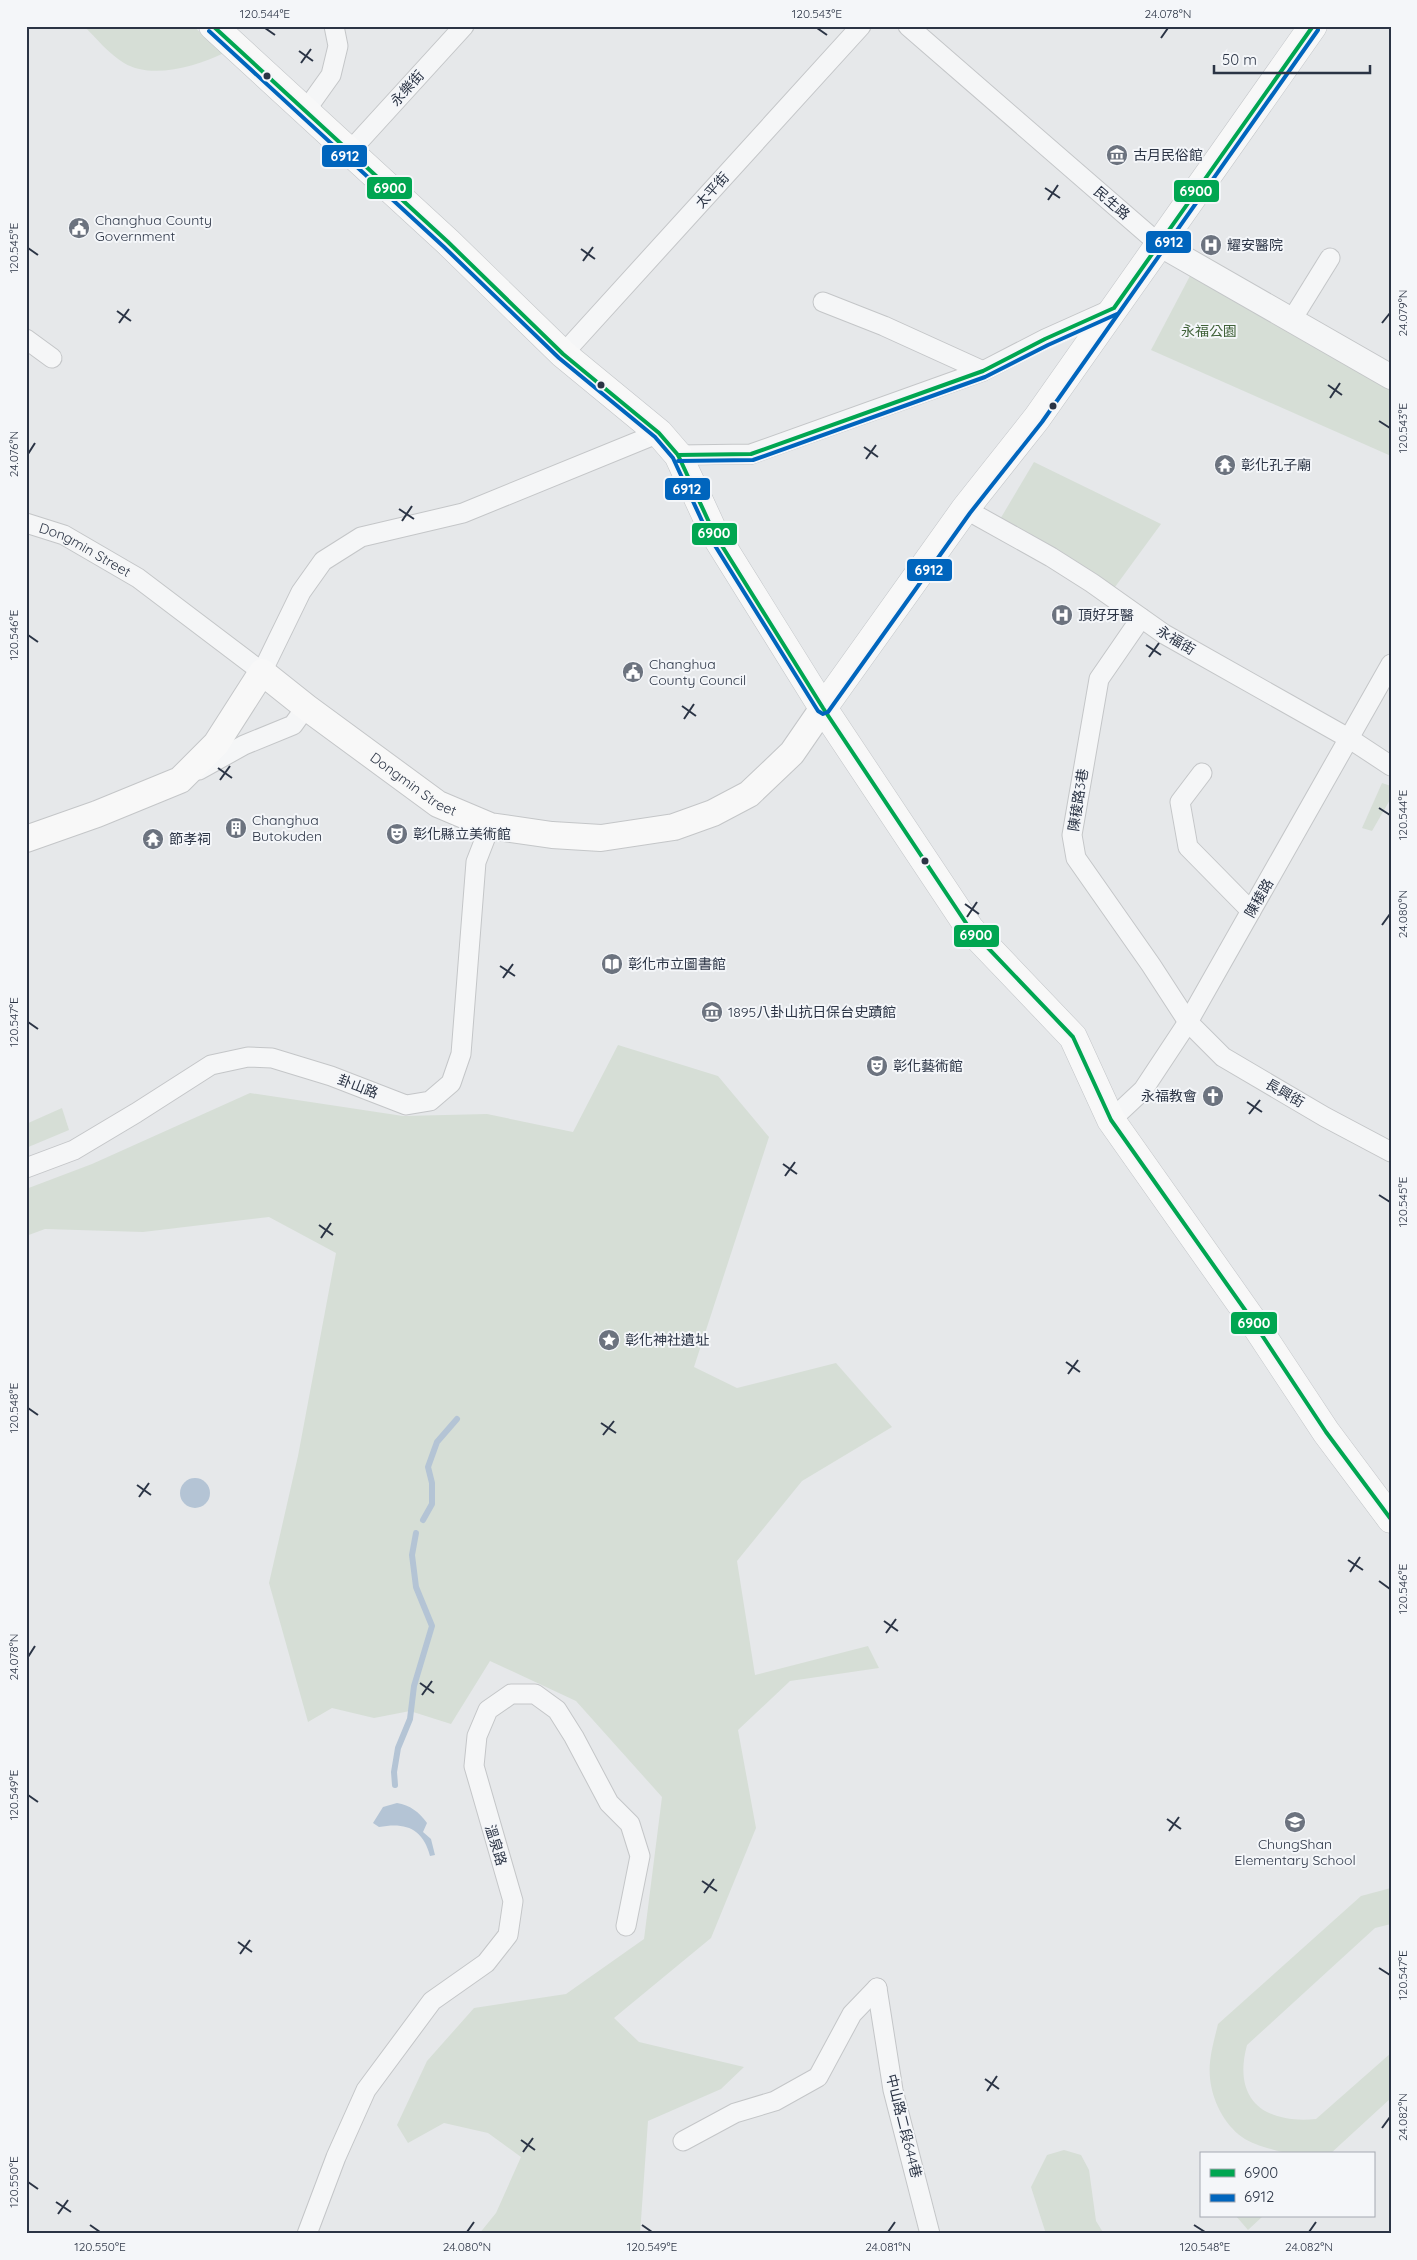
<svg xmlns="http://www.w3.org/2000/svg" width="1417" height="2260" viewBox="0 0 1417 2260" font-family="Quicksand,'Noto Sans TC',sans-serif">
  <style>
    .green { fill: #d6ded6 }
    .water { fill: #b4c4d5 }
    .lines { fill: none; stroke-linecap: round; stroke-linejoin: round }
    .stream { stroke: #b4c4d5; stroke-width: 6 }
    .minor-casing { stroke: #c4c6c8; stroke-width: 21 }
    .tertiary-casing { stroke: #c4c6c8; stroke-width: 26 }
    .secondary-casing { stroke: #c4c6c8; stroke-width: 28 }
    .primary-casing { stroke: #c2c5c8; stroke-width: 29 }
    .minor { stroke: #f5f6f7; stroke-width: 19 }
    .tertiary { stroke: #f5f6f7; stroke-width: 24 }
    .secondary { stroke: #f8f8f8; stroke-width: 26 }
    .primary { stroke: #f8f8f8; stroke-width: 28 }
    .bus-1-casing { stroke: #f4f6f9; stroke-width: 8 }
    .bus-2-casing { stroke: #f4f6f9; stroke-width: 8 }
    .bus-1 { stroke: #00a651; stroke-width: 4 }
    .bus-2 { stroke: #0065bd; stroke-width: 4 }
    .ticks { fill: none; stroke: #2b3445; stroke-width: 2 }
    .bus-dot { fill: #2b3445; stroke: #f4f6f9; stroke-width: 2 }
    .labels { text-anchor: middle; stroke-width: 4; stroke-linejoin: round; paint-order: stroke }
    .street-label { font-size: 14px; fill: #2b3445; stroke: #f4f6f9 }
    .poi-label { font-size: 14px; fill: #2b3445; stroke: #f4f6f9; text-anchor: start }
    .park-label { font-size: 14px; fill: #3f6138; stroke: #f4f6f9 }
    .line-badge { stroke: #f4f6f9; stroke-width: 2 }
    .badge-label { font-size: 14px; text-anchor: middle; font-weight: bold; fill: #fff }
    .neatline { fill: none; stroke: #2b3445; stroke-width: 2 }
    .ticks-label { font-size: 12px; text-anchor: middle; fill: #2b3445 }
  </style>
  <rect width="100%" height="100%" fill="#e6e8ea"/>
  <g class="green">
    <path d="M84,26h109l31,27c-27,13 -72,27 -100,10 -15,-9 -28,-25 -40,-37z"/>
    <path d="M1191,274l200,111v71l-240,-106z"/>
    <path d="M1034,462l127,62 -46,63 -116,-66z"/>
    <path d="M1382,783l9,3v12l-19,33 -10,-3z"/>
    <path d="M618,1045l100,31 51,61 -75,230 43,21 99,-25 56,64 -90,54 -65,80 18,114 113,-29 11,22 -89,13 -52,49 18,98 -45,110 -97,80 25,24 105,25 -23,22 -73,32 -8,113h-161l17,-21 25,-56 -33,-24 -44,-10 -36,20 -11,-18 30,-64 47,-53 92,-14 78,-55 18,-142 -86,-96 -86,-40 -39,63 -41,-13 -36,7 -42,-10 -24,14 -39,-139 29,-127 38,-203 -67,-36 -126,15 -98,-3 -19,7v-47l66,-25 158,-71 153,23 84,-2 86,18z"/>
    <path d="M62,1108l7,22 -43,18v-24z"/>
    <path d="M1391,1888v36l-16,4 -128,117c-15,55 18,79 69,74l75,-66v45l-61,56h-50l2,-2c-14,-4 -29,-7 -40,-15 -18,-13 -30,-37 -32,-59 -2,-18 4,-37 8,-54l143,-128z"/>
    <path d="M1064,2150l17,5 8,15 7,51 8,13h-58l-15,-47 16,-32z"/>
    <path d="M1236,2216h27l-15,14z"/>
  </g>
  <g class="water">
    <circle cx="195" cy="1493" r="15"/>
    <path d="M397,1803c13,2 22,9 30,20l-4,9 8,7 4,16 -5,1c-7,-28 -25,-34 -51,-29l-6,-4 10,-16z"/>
  </g>
  <g class="lines">
    <g class="stream">
      <path d="M423,1520l9,-16v-21l-4,-16 9,-25 20,-23"/>
      <path d="M395,1785l-1,-13 4,-24 12,-29 4,-33 18,-60 -16,-39 -4,-32 4,-22"/>
    </g>
    <g class="minor-casing">
      <g id="minor">
        <path d="M908,26l251,218"/>
        <path d="M306,110l25,-35 7,-29 -4,-20"/>
        <path d="M350,151l114,-125"/>
        <path d="M823,302l61,24 99,45"/>
        <path d="M1291,321l39,-63"/>
        <path d="M26,339l26,19"/>
        <path d="M563,354l298,-328"/>
        <path d="M678,455l73,-1 232,-83 62,-32 67,-30"/>
        <path d="M965,509l86,48 41,26 72,51 186,105 41,27"/>
        <path id="s1" d="M26,523l38,12 74,43 124,94 39,-80 22,-31 38,-24 102,-24 196,-80"/>
        <path d="M1141,618l-42,61 -27,156 4,23 75,107 37,57 35,35 102,60 66,35"/>
        <path d="M199,770l45,-25 49,-20 13,-18"/>
        <path d="M1202,773l-22,29 8,45 63,64"/>
        <path d="M1111,1120l32,-30 45,-68 203,-358"/>
        <path d="M26,1168l48,-18 62,-37 75,-48 37,-8 24,1 59,18 75,29 24,-4 21,-18 10,-29 15,-192 14,-36"/>
        <path d="M877,1988l16,102 37,144"/>
        <path d="M683,2141l52,-28 40,-12 43,-24 34,-63 25,-26"/>
        <path d="M307,2234l29,-77 30,-67 66,-89 54,-38 22,-28 5,-34 -39,-135 3,-30 11,-26 23,-16h24l22,16 17,27 35,66 21,21 10,32 -14,70"/>
      </g>
    </g>
    <g class="tertiary-casing">
      <path id="tertiary" d="M1159,244l232,133"/>
    </g>
    <g class="secondary-casing">
      <g id="secondary">
        <path id="s2" d="M26,839l71,-25 83,-34 36,-36 46,-72 44,35 132,97 52,22 62,9 49,3 73,-11 39,-14 36,-19 43,-41 31,-45"/>
      </g>
    </g>
    <g class="primary-casing">
      <g id="primary">
        <path d="M213,26l235,216 115,112 96,79 19,22 36,78 109,175 147,221 103,108 38,83 139,197 76,115 65,87"/>
        <path d="M823,708l142,-199 72,-91 276,-392"/>
      </g>
    </g>
    <use href="#minor" class="minor"/>
    <use href="#tertiary" class="tertiary"/>
    <use href="#secondary" class="secondary"/>
    <use href="#primary" class="primary"/>
    <g class="bus-1-casing">
      <g id="bus-1">
        <path d="M213,26l235,216 115,112 96,79 19,22 36,78 109,175 147,221 103,108 38,83 139,197 76,115 64,86 1,-2"/>
        <path d="M678,455l73,-1 232,-83 62,-32 69,-31 199,-282"/>
      </g>
    </g>
    <g class="bus-2-casing">
      <g id="bus-2">
        <path d="M209,31l235,216 115,111 96,79 18,21 36,78 109,175 5,3 5,-2 142,-199 72,-91 276,-392"/>
        <path d="M678,461l75,-1 232,-83 63,-32 69,-31"/>
      </g>
    </g>
    <use href="#bus-1" class="bus-1"/>
    <use href="#bus-2" class="bus-2"/>
  </g>
  <path class="ticks" d="M265,28l10,7M817,28l10,7M1161,38l7,-10M299,51l14,10M301,63l10,-14M1045,188l15,10M1048,200l10,-15M28,248l10,7M581,249l14,10M583,261l10,-14M117,311l14,10M119,323l10,-14M1382,323l8,-10M1328,385l14,10M1330,398l10,-15M1379,421l11,7M864,447l14,10M28,454l7,-11M866,459l10,-14M399,509l15,10M402,521l10,-15M28,635l10,7M1146,645l15,10M1149,657l10,-14M682,706l14,10M684,719l10,-15M218,768l14,10M220,780l10,-14M1379,808l11,7M965,904l14,10M967,917l10,-15M1382,925l8,-11M500,966l15,10M503,978l10,-14M28,1022l10,7M1247,1102l15,10M1249,1114l11,-14M783,1164l14,10M785,1176l10,-14M1379,1195l11,7M319,1225l14,10M321,1238l10,-15M1066,1362l14,10M1068,1374l10,-14M28,1408l10,7M601,1423l15,10M603,1435l11,-14M137,1485l14,10M139,1497l10,-14M1348,1560l15,10M1350,1572l10,-15M1379,1581l11,8M884,1621l14,10M886,1633l10,-14M28,1657l7,-11M420,1683l14,10M422,1695l10,-14M28,1795l10,7M1167,1819l14,10M1169,1831l10,-14M702,1881l15,10M704,1893l10,-14M238,1942l14,10M240,1954l10,-14M1379,1968l11,7M985,2079l14,10M987,2091l10,-15M1382,2128l8,-11M521,2140l14,10M523,2152l10,-14M28,2182l10,7M56,2202l15,10M58,2214l10,-14M90,2225l10,7M642,2225l10,7M1194,2225l11,7M467,2232l7,-10M888,2232l7,-10M1309,2232l7,-10"/>
  <defs>
    <g id="museum-disc" transform="scale(1.125)"><circle r="9.5" fill="#6c737f" stroke="#f4f6f9"/><path d="M0-6L6-3V-2H-6V-3ZM-5-1h2V3h-2ZM-1-1h2V3h-2ZM3-1h2V3H3ZM-6 4H6V6H-6Z" fill="#fff"/></g>
    <g id="civic-disc" transform="scale(1.125)"><circle r="9.5" fill="#6c737f" stroke="#f4f6f9"/><path d="M-.6-6.5H3V-4.5H.6V-3L4-1V1h2V6H-6V1h2V-1L-.6-3ZM-1.2 2.5V6h2.4V2.5Z" fill="#fff"/></g>
    <g id="hospital-disc" transform="scale(1.125)"><circle r="9.5" fill="#6c737f" stroke="#f4f6f9"/><path d="M-5-5h3v3.5h4V-5h3V5h-3V1.5h-4V5h-3Z" fill="#fff"/></g>
    <g id="temple-disc" transform="scale(1.125)"><circle r="9.5" fill="#6c737f" stroke="#f4f6f9"/><path d="M0-6L5-2H3V0L6.5 2.5H4V6H1.5V3h-3V6H-4V2.5H-6.5L-3 0V-2H-5Z" fill="#fff"/></g>
    <g id="building-disc" transform="scale(1.125)"><circle r="9.5" fill="#6c737f" stroke="#f4f6f9"/><path d="M-4-6H4V6H1V3H-1V6H-4ZM-2.5-4.3h1.7v1.8h-1.7ZM.8-4.3h1.7v1.8H.8ZM-2.5-1h1.7V.8h-1.7ZM.8-1h1.7V.8H.8Z" fill="#fff"/></g>
    <g id="theatre-disc" transform="scale(1.125)"><circle r="9.5" fill="#6c737f" stroke="#f4f6f9"/><path d="M-5-5.5Q0-4 5-5.5V0Q5 5 0 6Q-5 5-5 0ZM-3.3-2.5H-1v1.5H-3.3ZM1-2.5H3.3v1.5H1ZM-2.8 1Q0 5.5 2.8 1Z" fill="#fff"/></g>
    <g id="library-disc" transform="scale(1.125)"><circle r="9.5" fill="#6c737f" stroke="#f4f6f9"/><path d="M-6-4Q-3-5.5-.7-3.5V5Q-3 3-6 4ZM6-4Q3-5.5 .7-3.5V5Q3 3 6 4Z" fill="#fff"/></g>
    <g id="church-disc" transform="scale(1.125)"><circle r="9.5" fill="#6c737f" stroke="#f4f6f9"/><path d="M-1.2-6h2.4v3.5h3.3v2.4h-3.3V6h-2.4V-.1h-3.3v-2.4h3.3Z" fill="#fff"/></g>
    <g id="sight-disc" transform="scale(1.125)"><circle r="9.5" fill="#6c737f" stroke="#f4f6f9"/><path d="M0-6L1.8-2.2L6-1.7L2.9 1.2L3.7 5.4L0 3.3L-3.7 5.4L-2.9 1.2L-6-1.7L-1.8-2.2Z" fill="#fff"/></g>
    <g id="school-disc" transform="scale(1.125)"><circle r="9.5" fill="#6c737f" stroke="#f4f6f9"/><path d="M0-5L7-2L0 1L-7-2ZM-4 1L0 2.5L4 1V4Q0 6-4 4Z" fill="#fff"/></g>
  </defs>
  <g fill-rule="evenodd">
    <use href="#museum-disc" x="1117" y="155"/>
    <use href="#civic-disc" x="79" y="228"/>
    <use href="#hospital-disc" x="1211" y="245"/>
    <use href="#temple-disc" x="1225" y="465"/>
    <use href="#hospital-disc" x="1062" y="615"/>
    <use href="#civic-disc" x="633" y="672"/>
    <use href="#building-disc" x="236" y="828"/>
    <use href="#theatre-disc" x="397" y="834"/>
    <use href="#temple-disc" x="153" y="839"/>
    <use href="#library-disc" x="612" y="964"/>
    <use href="#museum-disc" x="712" y="1012"/>
    <use href="#theatre-disc" x="877" y="1066"/>
    <use href="#church-disc" x="1213" y="1096"/>
    <use href="#sight-disc" x="609" y="1340"/>
    <use href="#school-disc" x="1295" y="1822"/>
  </g>
  <g class="bus-dot">
    <circle cx="267" cy="76" r="4.5"/>
    <circle cx="601" cy="385" r="4.5"/>
    <circle cx="1053" cy="406" r="4.5"/>
    <circle cx="925" cy="861" r="4.5"/>
  </g>
  <g class="labels">
    <g class="street-label">
      <text transform="translate(407 88) rotate(-48)" y="5">永樂街</text>
      <text transform="translate(712 190) rotate(-48)" y="5">太平街</text>
      <text transform="translate(1112 203) rotate(41)" y="5">民生路</text>
      <text dy="5" stroke="none"><textPath href="#s1" startOffset="65">Dongmin Street</textPath></text>
      <text transform="translate(1176 640) rotate(31)" y="5">永福街</text>
      <text dy="5" stroke="none"><textPath href="#s2" startOffset="490">Dongmin Street</textPath></text>
      <text transform="translate(1078 800) rotate(-81)" y="5">陳稜路3巷</text>
      <text transform="translate(1259 898) rotate(-60)" y="5">陳稜路</text>
      <text transform="translate(358 1086) rotate(21)" y="5">卦山路</text>
      <text transform="translate(1285 1093) rotate(30)" y="5">長興街</text>
      <text transform="translate(496 1845) rotate(73)" y="5">溫泉路</text>
      <text transform="translate(904 2126) rotate(76)" y="5">中山路二段644巷</text>
    </g>
    <g class="poi-label">
      <text x="1133" y="160">古月民俗館</text>
      <text x="95" y="225">Changhua County<tspan x="95" dy="16">Government</tspan></text>
      <text x="1227" y="250">耀安醫院</text>
      <text x="1241" y="470">彰化孔子廟</text>
      <text x="1078" y="620">頂好牙醫</text>
      <text x="649" y="669">Changhua<tspan x="649" dy="16">County Council</tspan></text>
      <text x="252" y="825">Changhua<tspan x="252" dy="16">Butokuden</tspan></text>
      <text x="413" y="839">彰化縣立美術館</text>
      <text x="169" y="844">節孝祠</text>
      <text x="628" y="969">彰化市立圖書館</text>
      <text x="728" y="1017">1895八卦山抗日保台史蹟館</text>
      <text x="893" y="1071">彰化藝術館</text>
      <text x="1197" y="1101" text-anchor="end">永福教會</text>
      <text x="625" y="1345">彰化神社遺址</text>
      <text x="1295" y="1849" text-anchor="middle">ChungShan<tspan x="1295" dy="16">Elementary School</tspan></text>
    </g>
    <g class="park-label">
      <text x="1209" y="336">永福公園</text>
    </g>
  </g>
  <g class="line-badge">
    <rect x="321" y="144" width="47" height="24" rx="5" fill="#0065bd"/>
    <rect x="366" y="176" width="47" height="24" rx="5" fill="#00a651"/>
    <rect x="1173" y="179" width="47" height="24" rx="5" fill="#00a651"/>
    <rect x="1145" y="230" width="47" height="24" rx="5" fill="#0065bd"/>
    <rect x="664" y="477" width="47" height="24" rx="5" fill="#0065bd"/>
    <rect x="691" y="522" width="47" height="24" rx="5" fill="#00a651"/>
    <rect x="906" y="558" width="47" height="24" rx="5" fill="#0065bd"/>
    <rect x="953" y="924" width="47" height="24" rx="5" fill="#00a651"/>
    <rect x="1230" y="1311" width="48" height="24" rx="5" fill="#00a651"/>
  </g>
  <g class="badge-label">
    <text x="345" y="161">6912</text>
    <text x="390" y="193">6900</text>
    <text x="1196" y="196">6900</text>
    <text x="1169" y="247">6912</text>
    <text x="687" y="494">6912</text>
    <text x="714" y="538">6900</text>
    <text x="929" y="575">6912</text>
    <text x="976" y="940">6900</text>
    <text x="1254" y="1328">6900</text>
  </g>
  <rect width="1417" height="2260" fill="none" stroke="#f4f6f9" stroke-width="55"/>
  <rect x="1200" y="2152" width="175" height="65" fill="#f4f6f9" stroke="#a4a8b1"/>
  <rect x="1210" y="2169" width="25" height="8" fill="#00a651" stroke="#a4a8b1"/>
  <text x="1244" y="2178" font-size="15" fill="#2b3445">6900</text>
  <rect x="1210" y="2194" width="25" height="8" fill="#0065bd" stroke="#a4a8b1"/>
  <text x="1244" y="2202" font-size="15" fill="#2b3445">6912</text>
  <path d="M1214 65v8h156v-8" fill="none" stroke="#2b3445" stroke-width="2.5"/>
  <text x="1222" y="65" font-size="15" fill="#2b3445" stroke="#f4f6f9" stroke-width="4" paint-order="stroke">50 m</text>
  <rect x="28" y="28" width="1362" height="2204" class="neatline"/>
  <g class="ticks-label">
    <text x="265" y="18">120.544°E</text>
    <text x="817" y="18">120.543°E</text>
    <text x="1168" y="18">24.078°N</text>
    <text transform="translate(14 248) rotate(-90)" y="4">120.545°E</text>
    <text transform="translate(1403 313) rotate(-90)" y="4">24.079°N</text>
    <text transform="translate(1403 428) rotate(-90)" y="4">120.543°E</text>
    <text transform="translate(14 454) rotate(-90)" y="4">24.076°N</text>
    <text transform="translate(14 635) rotate(-90)" y="4">120.546°E</text>
    <text transform="translate(1403 815) rotate(-90)" y="4">120.544°E</text>
    <text transform="translate(1403 914) rotate(-90)" y="4">24.080°N</text>
    <text transform="translate(14 1022) rotate(-90)" y="4">120.547°E</text>
    <text transform="translate(1403 1202) rotate(-90)" y="4">120.545°E</text>
    <text transform="translate(14 1408) rotate(-90)" y="4">120.548°E</text>
    <text transform="translate(1403 1589) rotate(-90)" y="4">120.546°E</text>
    <text transform="translate(14 1657) rotate(-90)" y="4">24.078°N</text>
    <text transform="translate(14 1795) rotate(-90)" y="4">120.549°E</text>
    <text transform="translate(1403 1975) rotate(-90)" y="4">120.547°E</text>
    <text transform="translate(1403 2117) rotate(-90)" y="4">24.082°N</text>
    <text transform="translate(14 2182) rotate(-90)" y="4">120.550°E</text>
    <text x="100" y="2251">120.550°E</text>
    <text x="467" y="2251">24.080°N</text>
    <text x="652" y="2251">120.549°E</text>
    <text x="888" y="2251">24.081°N</text>
    <text x="1205" y="2251">120.548°E</text>
    <text x="1309" y="2251">24.082°N</text>
  </g>
</svg>
